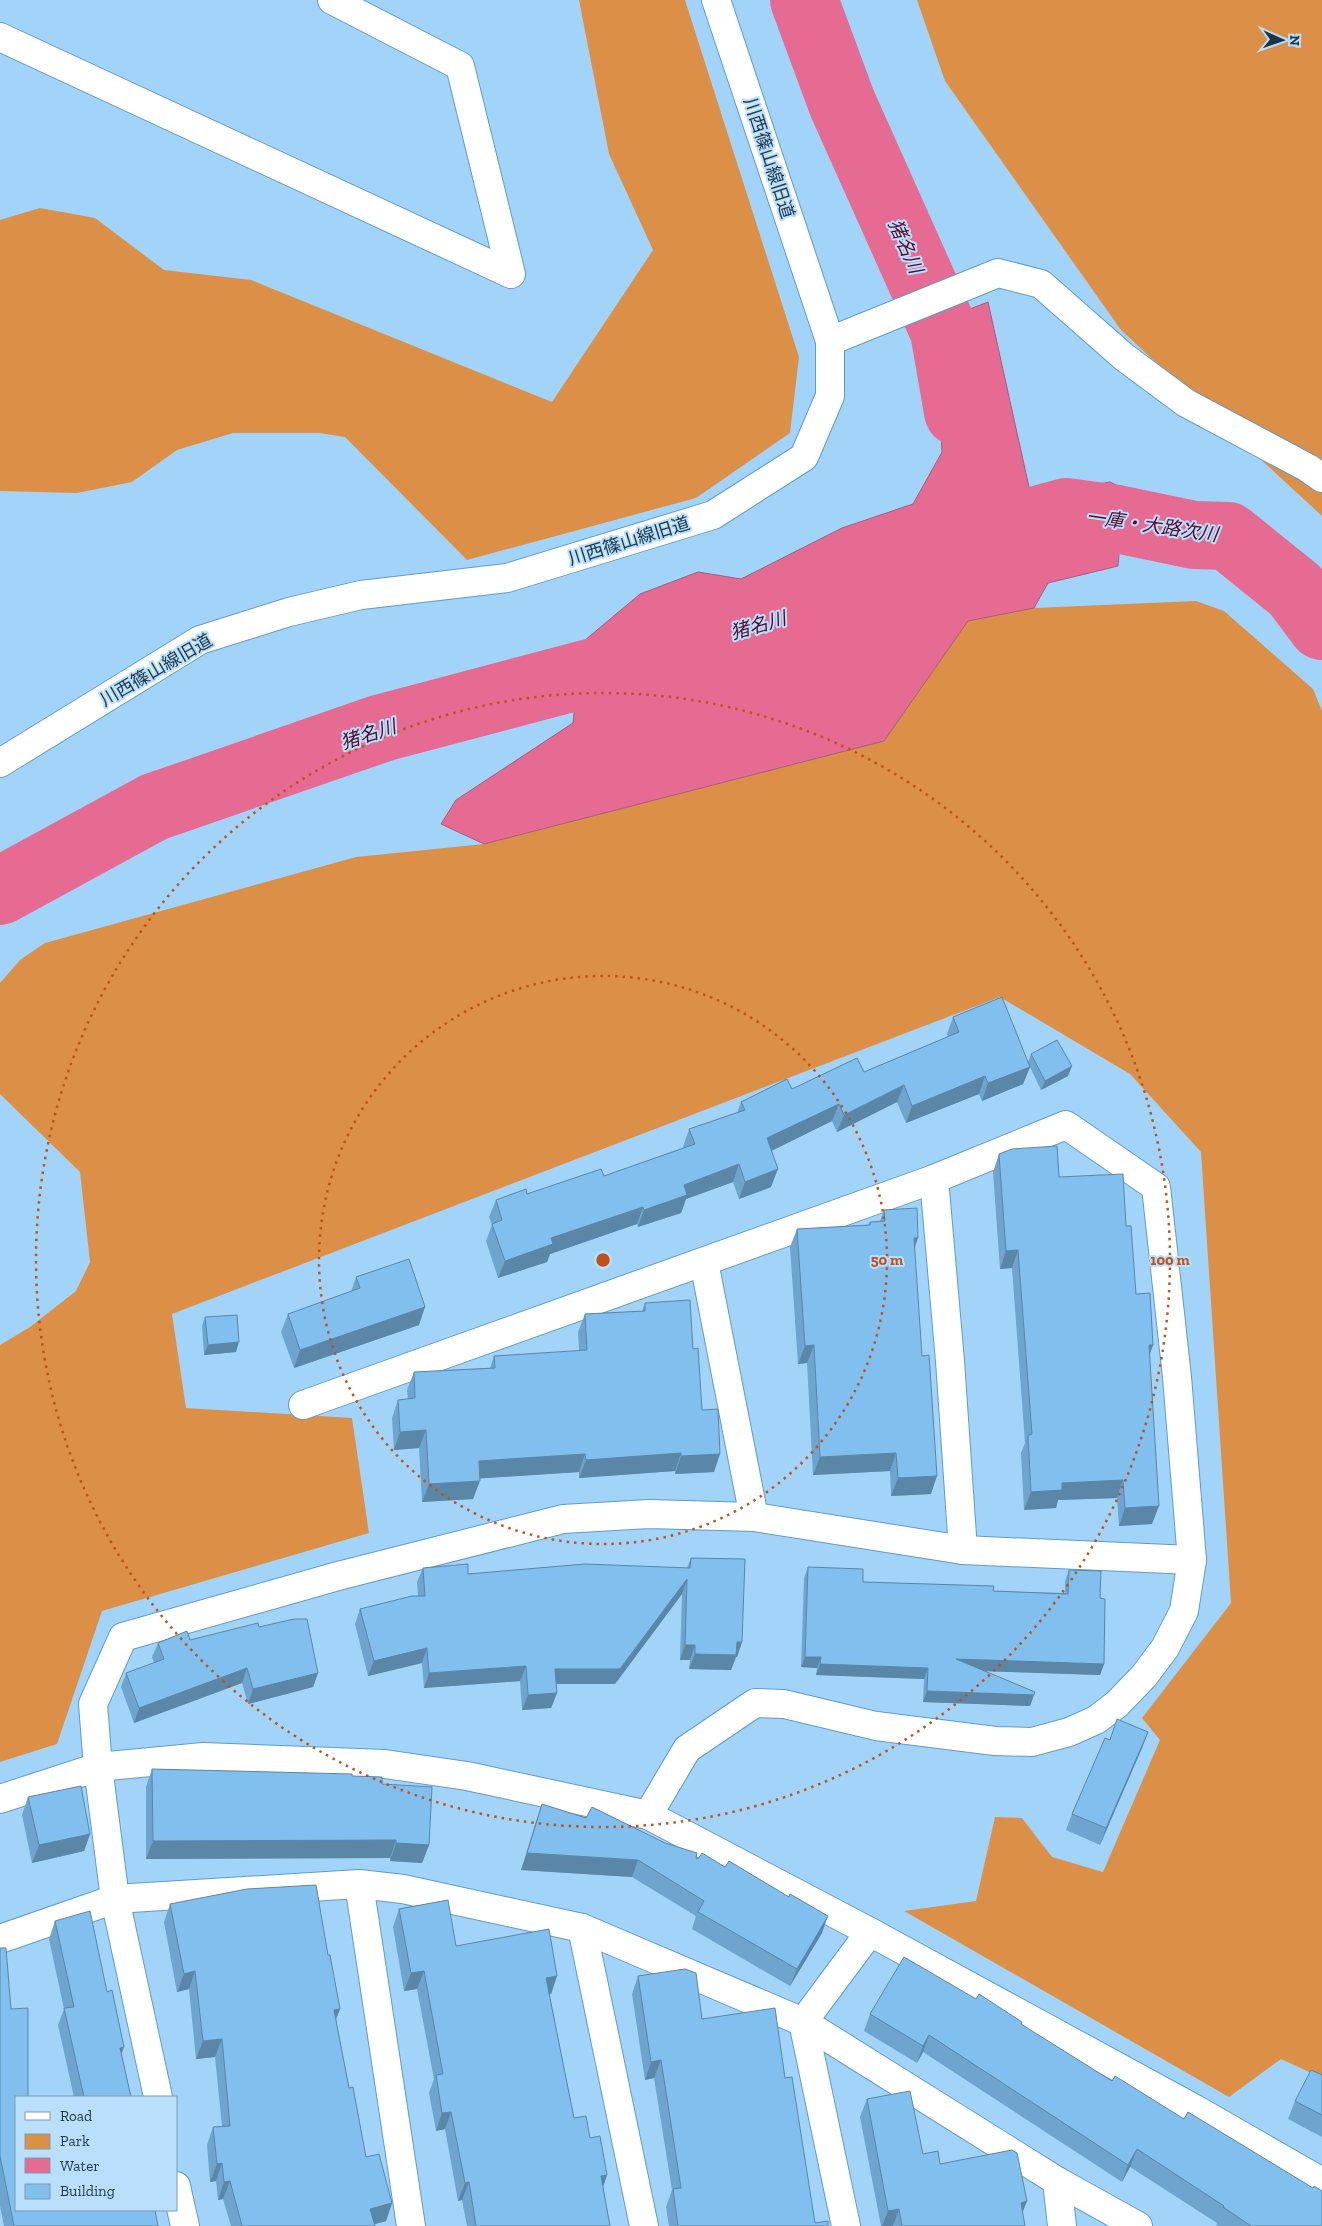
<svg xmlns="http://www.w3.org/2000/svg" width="1322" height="2226" viewBox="0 0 1322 2226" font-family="'Zilla Slab','Noto Sans JP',serif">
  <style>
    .green { fill: #dc9047 }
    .water { fill: #e56b93; stroke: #a95b7d }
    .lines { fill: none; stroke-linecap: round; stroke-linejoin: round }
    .river { stroke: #e56b93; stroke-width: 68 }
    .minor-casing { stroke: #5e9cc9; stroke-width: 30 }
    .minor { stroke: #fff; stroke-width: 28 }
    .wall { fill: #6ea4cd }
    .shaded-wall { fill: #5a86a7 }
    .building { fill: #80bfee; stroke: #5a86a7 }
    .ring { fill: none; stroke: #bf5218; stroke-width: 2.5; stroke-dasharray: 2.5 5 }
    .labels { text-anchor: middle; stroke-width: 4; stroke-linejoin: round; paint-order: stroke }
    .street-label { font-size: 18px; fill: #1c3649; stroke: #badffc }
    .water-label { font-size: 19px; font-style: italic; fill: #57092b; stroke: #badffc }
    .centre { fill: #bf5218; stroke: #badffc; stroke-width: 2.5 }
    .ring-label { font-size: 15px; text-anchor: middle; font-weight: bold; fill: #bf5218; stroke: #badffc; stroke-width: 4; stroke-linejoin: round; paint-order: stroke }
  </style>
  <rect width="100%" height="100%" fill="#a2d4fa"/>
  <g class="green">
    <path d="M579,0h106l114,357 -9,76 -94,65 -229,62 -122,-123 -26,-4h-86l-56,17 -45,32 -55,11 -77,-2v-271l40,-12 55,10 69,52 87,10 301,122 101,-152 -44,-96z"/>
    <path d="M917,0h405v516l-201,-186 -176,-249z"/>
    <path d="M1196,601l28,10 89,78 9,22v1367l-41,-19 -52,38 -325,-186 72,-10 19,-84 27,1 30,39 51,15 57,-132 -18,-22 89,-115 -30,-451 -71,-78 -130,-77 -828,317 14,94 166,10 17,115 -267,78 -45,133 -57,18v-417l30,-18 46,-36 14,-29 -10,-90 -80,-78v-111l20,-23 25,-17 311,-86 128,-13 400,-103 84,-120 66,-13z"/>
  </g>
  <path class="water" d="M988,302l43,194 79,-14 14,7 -6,77 -70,17 -14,25 -66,13 -84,120 -400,103 -43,-20 15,-24 117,-77 2,-19 -22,-37 87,-73 58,-22 43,7 101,-51 71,-24 29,-52 -3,-61 -11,-66z"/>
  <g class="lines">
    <g class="river">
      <path d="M804,0l38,103 102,228 14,81"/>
      <path d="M1029,522l37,-10 51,7 77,16 34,1 67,54 27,36"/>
      <path d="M0,891l154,-84 228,-79 268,-71"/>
    </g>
    <g class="minor-casing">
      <g id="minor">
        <path d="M0,37l511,237 -51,-208 -128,-66"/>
        <path d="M830,341l168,-68 43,11 83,73 62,46 122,65 14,10"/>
        <path d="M0,763l200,-123 89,-28 72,-17 146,-17 206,-63 91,-58 26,-61v-55l-114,-341"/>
        <path d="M934,1179l16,182 13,189"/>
        <path d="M704,1262l50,255"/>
        <path d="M303,1405l631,-226 132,-54 90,62 21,190 15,183 -8,51 -19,37 -21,28 -27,28 -21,16 -27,12 -37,10 -37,-1 -119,-15 -92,-22 -29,-1 -68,46 -39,66"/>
        <path d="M0,1799l98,-32 105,-10 182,7 82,12 181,39 222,117 325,177 127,73"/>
        <path d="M359,1884l52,342"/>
        <path d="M582,1928l62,298"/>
        <path d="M0,1939l115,-40 244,-15 44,5 179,39 221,94 254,159 81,45"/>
        <path d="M158,2097l-43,-198 -17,-132 -5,-63 30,-67 215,-61 225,-57 86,-5 105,3 209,33 229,10"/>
        <path d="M1057,2181l5,45"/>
        <path d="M176,2186l9,40"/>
        <path d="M846,2226l-43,-204 67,-90"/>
      </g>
    </g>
    <use href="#minor" class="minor"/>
  </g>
  <g class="wall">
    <path d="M953,1017l75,45 3,-8 37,22 -27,14 -11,-23 -7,17 -41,17 -3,-7 -73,29 -9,-21 -60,30 -5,-11 -61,30v36l-32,12 -6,-17 -47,17 -5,14 -43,14 -1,-3 -87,30 -3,8 -49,16 -12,-37 6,-16 -3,-8 7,-17 31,-6 77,-18 80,-28 -1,-1 6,-18 48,-16 4,-11 123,-30 84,-35 -1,-3z"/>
    <path d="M999,1154l60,23 67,49 10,68 17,51 -3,9 2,170 -33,2 -2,-28 -59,2 -2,8 -32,2 -3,-57 4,-10 -13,-175 -12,1 -7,-97z"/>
    <path d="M884,1210l30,38 17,246 -40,2 -1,-25 -77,4 -6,-112 -9,1 -8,-117 7,-18 71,-4 2,-3 10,-1z"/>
    <path d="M356,1277l63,48 -125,43 -13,-36 7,-18 63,-22z"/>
    <path d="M645,1303l48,46 9,61 12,62 -39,2v-3l-96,7v-6l-99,6 -7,21 -51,3 -3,-54 -25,2 -2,-32 6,-18 10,-1 -1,-9 7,-18 76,-4 4,-12 85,-5 -1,-19 7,-18 57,-3z"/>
    <path d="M205,1317l31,35 -32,3 -2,-29z"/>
    <path d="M691,1558l51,84 -5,15h-1l-5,13 -42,-1 1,-9h-10l2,-66 -67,90h-59l1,9 -6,15 -29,2 -2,-29 -96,7 -2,-25 -54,13 -13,-52 5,-15 58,-13 -1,-14 6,-14 45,6 219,-6z"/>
    <path d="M808,1567l55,15 130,9 72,2v-12l4,-11 31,28 4,66 -4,11 -115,-4 49,24 -4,11 -107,-4 1,-23 -108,-4 1,-7 -16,-1 3,-89z"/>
    <path d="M259,1627l59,46 -5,14 -65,17 -6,-21 -108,40 -13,-36 5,-14 28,-10 -2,-6 6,-14 32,-3z"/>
    <path d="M1148,1732l-6,16 -42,97 -34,-15 6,-16 38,-74z"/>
    <path d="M152,1769l200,7 30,8 47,61 -7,18 -32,-2v-3l-244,1v-72z"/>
    <path d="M28,1797l62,37 -6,17 -52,12 -10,-48z"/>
    <path d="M542,1804l154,54 126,75 -32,53 -98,-57 4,-13 -64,-39 -111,-7 15,-49z"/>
    <path d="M170,1904l158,51 12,54 -4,10 13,69 17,69 26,46 -6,18 -11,3v2h-144l-8,-27 -5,1 -2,-19 -6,1 -3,-37 6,-18 9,-1 -7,-69 -19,2 -7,-70 -12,3 -13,-70z"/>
    <path d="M399,1909l57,37 101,30 -6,18h-2l25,124 16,20 17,37 -4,11 7,40h-143l-5,-26 -4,1 -13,-72 -9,2 -7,-38 5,-14 -17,-90 -13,2 -11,-64z"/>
    <path d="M55,1921l52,71 24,105h-57l-16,-72 6,-16 -15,-70z"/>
    <path d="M0,1948l11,61 5,201 142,16h-154l-4,-20z"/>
    <path d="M638,1976l64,43 83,59 30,145 13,3h-159l-3,-19 6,-17 -18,-112 -9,2 -13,-86z"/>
    <path d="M870,2014l151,10 301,202h-103l-3,-1 1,-2 -87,-56 -8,15 -199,-130 -6,11 -53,-32z"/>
    <path d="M1322,2075v62l-34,-18 7,-18z"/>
    <path d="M867,2099l56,55 17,10 87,37 -5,12 3,13h-144l-21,-109z"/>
  </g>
  <g class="shaded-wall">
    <path d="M1072,1066l-4,10 -27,14 4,-9z"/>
    <path d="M1030,1067l-7,17 -41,17 6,-18z"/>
    <path d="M985,1076l-6,18 -73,29 6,-17z"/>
    <path d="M904,1085l-7,17 -60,30 7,-17z"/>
    <path d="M839,1104l-7,17 -71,35 6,-18z"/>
    <path d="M739,1164l-6,18 -47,17 -5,14 -43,14 6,-17 40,-25z"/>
    <path d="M778,1169l-7,18 -32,12 6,-17z"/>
    <path d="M643,1207l-6,17 -87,30 -3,8 -49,16 7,-17 46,-23z"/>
    <path d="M914,1238h4l-6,18z"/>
    <path d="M1018,1250l-6,18 -12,1 6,-18z"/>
    <path d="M425,1307l-6,18 -125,43 6,-18z"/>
    <path d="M239,1342l-3,10 -32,3 4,-10z"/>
    <path d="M814,1345l-7,18 -9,1 7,-18z"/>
    <path d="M1149,1345h4l-7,18z"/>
    <path d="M426,1430l-7,18 -25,2 6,-18z"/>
    <path d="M681,1453l-6,18 -96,7 7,-18z"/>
    <path d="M896,1453l-6,18 -77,4 7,-18z"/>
    <path d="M585,1454l-6,18 -107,7 7,-18z"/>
    <path d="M720,1454l-6,18 -39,2 6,-18z"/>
    <path d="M937,1476l-6,18 -40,2 7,-18z"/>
    <path d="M1123,1480l-6,18 -59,2 -2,8 -32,2 7,-18 31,-9z"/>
    <path d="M480,1481l-7,18 -51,3 7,-18z"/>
    <path d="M1159,1506l-7,18 -33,2 6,-18z"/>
    <path d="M687,1579l-5,15 -67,90h-65l5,-15z"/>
    <path d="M737,1642h5l-5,15h-1l-5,13 -42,-1 6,-15z"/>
    <path d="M685,1645h10l-5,15h-10z"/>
    <path d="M427,1648l-5,15 -54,13 6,-15z"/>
    <path d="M805,1657h16l-4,11 -16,-1z"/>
    <path d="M956,1659l148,5 -4,11 -148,-5z"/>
    <path d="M820,1664l108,4 -4,11 -108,-4z"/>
    <path d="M526,1666l-6,15 -96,7 5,-15z"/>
    <path d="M247,1668l-5,15 -108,40 5,-15z"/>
    <path d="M318,1673l-5,14 -65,17 5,-15z"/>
    <path d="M927,1691l107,4 -4,11 -107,-4z"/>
    <path d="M557,1693l-6,15 -29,2 6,-15z"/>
    <path d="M1148,1732l-6,16 -42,97 6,-17z"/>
    <path d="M90,1834l-6,17 -52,12 7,-18z"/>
    <path d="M396,1840l-6,18 -244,1 7,-18z"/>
    <path d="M396,1843l33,2 -7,18 -32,-2z"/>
    <path d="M527,1853l111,7 -6,17 -111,-7z"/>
    <path d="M828,1916l-6,17 -32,53 7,-17z"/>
    <path d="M195,1971l-6,18 -12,3 7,-18z"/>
    <path d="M424,1971l-7,18 -13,2 7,-18z"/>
    <path d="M557,1976l-6,18 -11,2 6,-18z"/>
    <path d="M340,2009l-7,18 1,-17z"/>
    <path d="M929,2035l-6,17 -6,11 6,-17z"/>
    <path d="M222,2039l-7,18 -19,2 7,-18z"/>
    <path d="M124,2047l-6,17 2,-16z"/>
    <path d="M661,2060l-7,18 -9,2 6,-18z"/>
    <path d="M451,2112l-6,17 -9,2 6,-18z"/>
    <path d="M1137,2149l-7,18 -8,15 6,-17z"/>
    <path d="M222,2163l-6,18 -6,1 7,-18z"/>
    <path d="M607,2175l-6,18v-17z"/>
    <path d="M230,2181l-7,18 -5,1 6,-18z"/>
    <path d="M469,2182l-7,18 -4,1 7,-18z"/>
    <path d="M1027,2201l-7,18 1,-16z"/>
    <path d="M392,2203l-6,18 -18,5 2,-17z"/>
    <path d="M899,2209l-6,17h-11l6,-15z"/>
  </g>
  <g class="building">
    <path d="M1002,997l28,70 -42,16 -3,-7 -73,30 -8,-21 -60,30 -5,-11 -72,34 11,31 -33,13 -6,-18 -55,21 3,10 -43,15 -1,-3 -92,31 2,6 -48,17 -13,-37 10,-4 -6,-20 30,-11 1,5 74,-25 3,7 91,-32 -6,-15 56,-19 -4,-8 46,-23 5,10 65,-31 7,14 95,-40 -6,-15z"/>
    <path d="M1057,1040l15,26 -27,15 -14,-27z"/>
    <path d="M1057,1146l2,31 64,-3 3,52h5l5,68 14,-1 3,52h-4l10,161 -34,2 -2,-28 -61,3v7l-31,2 -3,-57 4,-1 -14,-184 -12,1 -7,-97 13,-5z"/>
    <path d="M917,1208l1,30h-4l8,118 7,-1 8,121 -39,2 -2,-25 -76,4 -6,-112 -9,1 -8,-117 73,-4v-3l15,-1 -1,-11z"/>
    <path d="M409,1259l16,48 -125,43 -12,-36 72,-26 -4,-11z"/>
    <path d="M690,1300l3,49 5,-1 4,62 16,-1 2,45 -39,2v-3l-95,7 -1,-6 -106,7 1,20 -51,3 -3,-54 -26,2 -2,-32 17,-2 -1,-26 81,-4 -1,-12 93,-6 -2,-36 60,-3v-8z"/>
    <path d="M237,1315l2,27 -31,3 -3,-28z"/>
    <path d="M691,1558l54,1 -3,83h-5l-1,13 -41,-1v-9h-10l2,-66 -67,90h-65l2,24 -29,2 -2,-29 -97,7 -2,-25 -53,13 -14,-52 52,-13h13l-2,-28 45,-4v10l117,-10 105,4z"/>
    <path d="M808,1567l55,2v13l131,4 -1,5 75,3 1,-24 32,1 -1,27 5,1 -1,65 -148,-5 79,33 -1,3 -107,-4 1,-23 -108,-4 1,-7h-16z"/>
    <path d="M294,1619h13l11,54 -65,16 -6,-21 -108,40 -13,-35 38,-14 -6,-16 29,-12 3,9 68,-17 1,4z"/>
    <path d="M1117,1719l31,13 -42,96 -34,-14 33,-76 5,2z"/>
    <path d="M152,1769l200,5v2l30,1v7l50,3 -3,58 -33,-2v-3l-243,1z"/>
    <path d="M81,1786l9,48 -51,11 -11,-48z"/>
    <path d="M542,1804l44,14 6,-11 73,36 32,10 -1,5 2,1 4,-6 23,14 4,-6 60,36 1,-3 38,22 -31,53 -99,-57 6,-11 -66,-41 -111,-7z"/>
    <path d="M316,1885l12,70h2l10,54 -6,1 15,78 4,-1 13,70 13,-3 13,49 -22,6 5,17h-133l-12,-45 -6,1 -2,-19 -5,1 -4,-37 17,-1 -8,-87 -19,2 -8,-70 -11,3 -14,-70 77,-15z"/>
    <path d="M448,1900l8,46 93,-17 8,47 -11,2 28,140 12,-2 4,22 10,-2 7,39 -6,1 9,50h-134l-7,-44 -4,1 -14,-71 -9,1 -6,-38 7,-1 -19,-103 -13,2 -12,-64z"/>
    <path d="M90,1911l17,81 5,-2 12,57 -4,1 11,49h-47l-20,-89 10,-1 -19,-86z"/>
    <path d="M0,1948h6l5,61 17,-1v89h-12v113h139l3,16h-144l-14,-70z"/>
    <path d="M904,1957l72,42 3,-5 43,28 -1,2 91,57 3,-5 69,43 4,-7 125,76 1,-2 8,5v35h-71l-28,-19 1,-1 -87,-57 -9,16 -199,-130 -6,11 -53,-32z"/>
    <path d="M685,1969l11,4 6,46 73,-11 10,70 7,-1 23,146 13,-2v5h-150l-5,-37 8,-1 -20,-128 -10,2 -13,-86z"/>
    <path d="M1311,2070l11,5v40l-27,-14z"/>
    <path d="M910,2091l13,63 15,-3 2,13 72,-14 5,3 10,48 -6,2 4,23h-123l-3,-17 -11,2 -21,-112z"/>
  </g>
  <g class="ring">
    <circle cx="603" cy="1260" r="284"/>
    <circle cx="603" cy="1260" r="567"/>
  </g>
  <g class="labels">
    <g class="street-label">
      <text transform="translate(769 158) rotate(72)" y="6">川西篠山線旧道</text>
      <text transform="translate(629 541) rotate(-17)" y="6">川西篠山線旧道</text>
      <text transform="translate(156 670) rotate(-30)" y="6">川西篠山線旧道</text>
    </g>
    <g class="water-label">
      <text transform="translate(906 246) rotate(66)" y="7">猪名川</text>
      <text transform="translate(1152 525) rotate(8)" y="7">一庫・大路次川</text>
      <text transform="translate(758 625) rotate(-16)" y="7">猪名川</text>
      <text transform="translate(368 734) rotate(-18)" y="7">猪名川</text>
    </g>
  </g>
  <circle cx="603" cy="1260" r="8" class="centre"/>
  <g class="ring-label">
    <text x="887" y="1265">50 m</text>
    <text x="1170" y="1265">100 m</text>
  </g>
  <rect x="15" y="2096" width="162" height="115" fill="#badffc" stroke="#7b9bb4"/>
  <rect x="25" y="2112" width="25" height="8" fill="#ffffff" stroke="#7b9bb4"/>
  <text x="60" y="2121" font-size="15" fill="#1c3649">Road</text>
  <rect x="25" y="2134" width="25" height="15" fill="#dc9047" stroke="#7b9bb4"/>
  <text x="60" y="2146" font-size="15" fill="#1c3649">Park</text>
  <rect x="25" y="2158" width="25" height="15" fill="#e56b93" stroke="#7b9bb4"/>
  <text x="60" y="2171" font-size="15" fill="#1c3649">Water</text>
  <rect x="25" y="2184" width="25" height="15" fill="#80bfee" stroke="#7b9bb4"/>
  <text x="60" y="2196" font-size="15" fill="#1c3649">Building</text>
  <g transform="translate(1282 40) rotate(92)" stroke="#badffc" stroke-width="4" paint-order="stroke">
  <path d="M0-4L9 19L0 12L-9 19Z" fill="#1c3649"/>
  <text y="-8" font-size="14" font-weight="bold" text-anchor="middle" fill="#1c3649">N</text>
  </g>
</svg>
